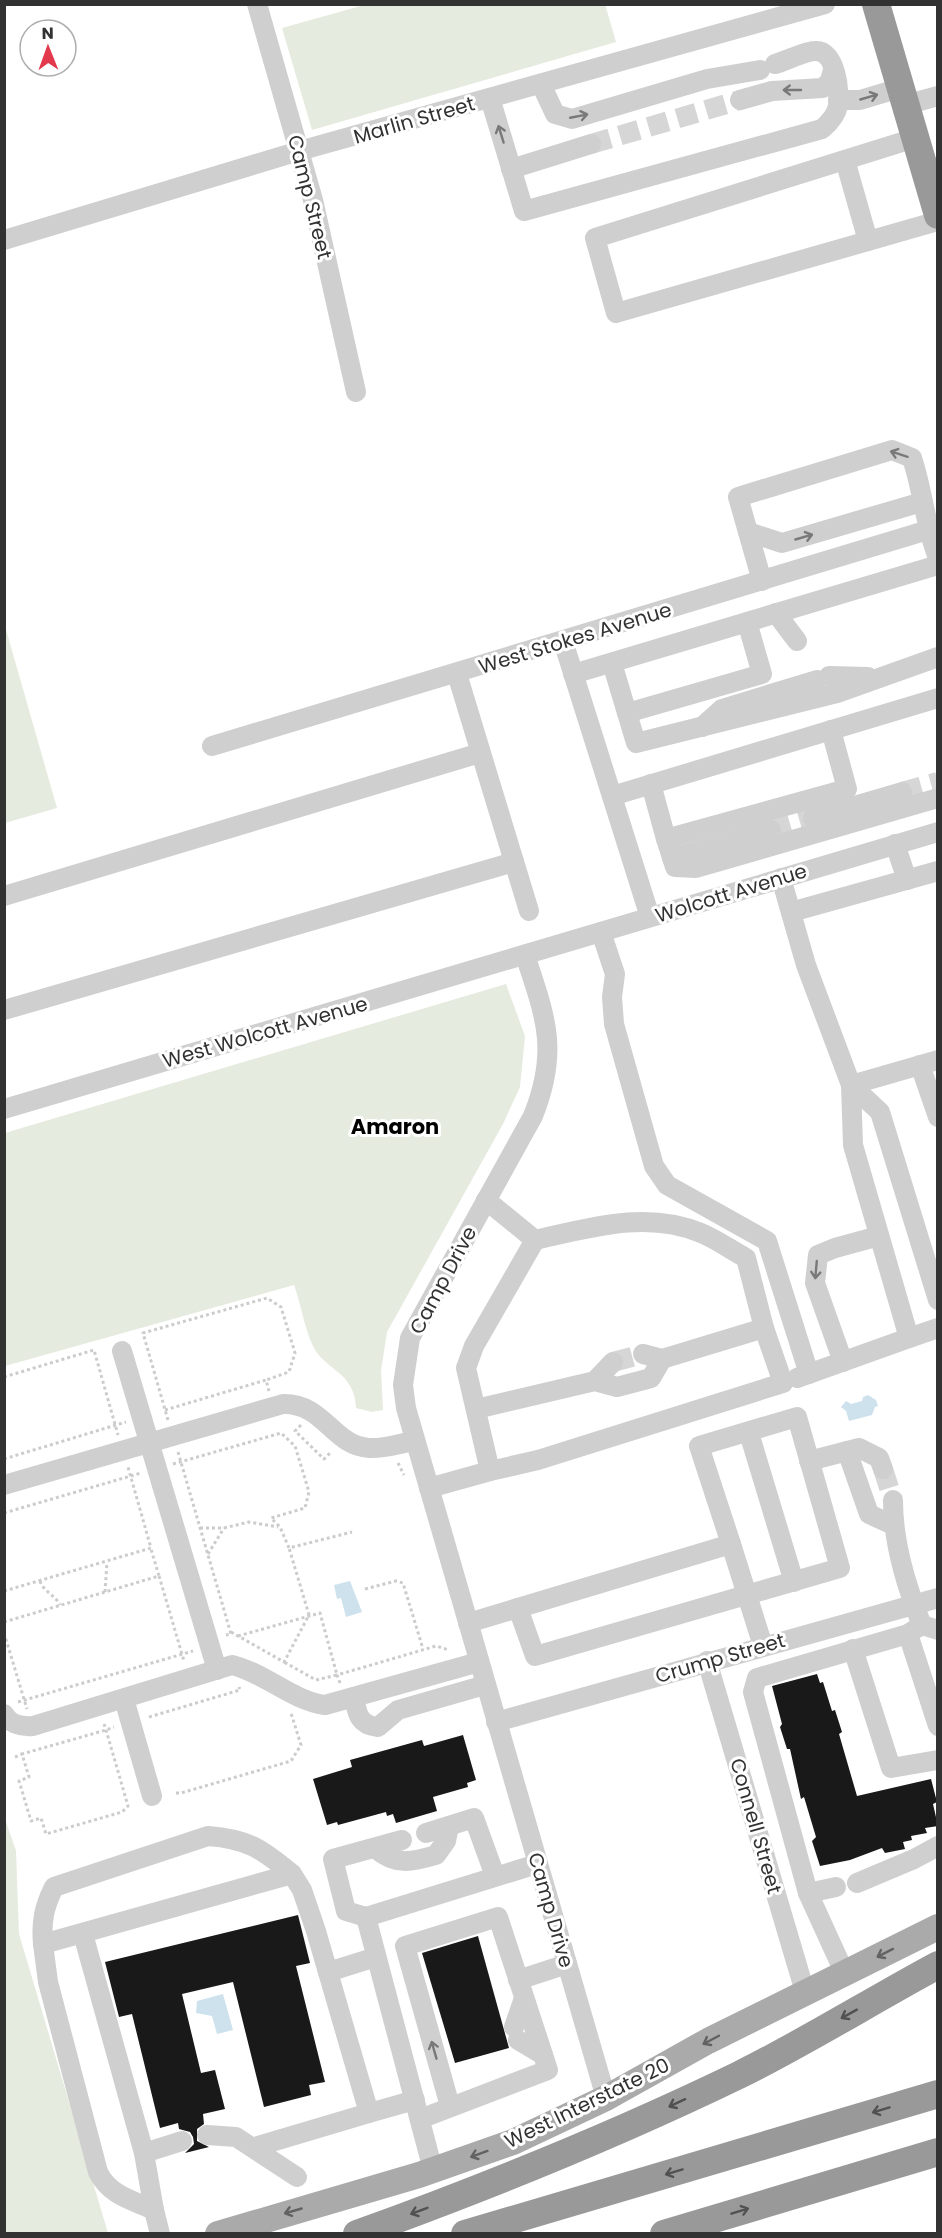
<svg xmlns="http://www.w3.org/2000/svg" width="942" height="2238" viewBox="0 0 942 2238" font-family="Poppins,sans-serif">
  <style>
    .green { fill: #e5ebde }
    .water { fill: #cee2ed }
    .building { fill: #191919 }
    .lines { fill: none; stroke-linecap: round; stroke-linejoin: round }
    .minor-tunnel { stroke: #d6d6d6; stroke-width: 20; stroke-dasharray: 20 10; stroke-linecap: butt }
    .path { stroke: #ccc; stroke-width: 3; stroke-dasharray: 3 3; stroke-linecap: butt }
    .minor { stroke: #cfcfcf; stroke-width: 20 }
    .major { stroke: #aaa; stroke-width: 26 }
    .highway { stroke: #999; stroke-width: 28 }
    .oneway { stroke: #797979 }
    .oneway2 { stroke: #626262 }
    .oneway3 { stroke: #515151 }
    .labels { text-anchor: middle; stroke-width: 6; stroke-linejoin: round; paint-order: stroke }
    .street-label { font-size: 20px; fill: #323232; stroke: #fff }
    .neighbourhood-label { font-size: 21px; font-weight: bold; fill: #000; stroke: #fff }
  </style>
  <rect width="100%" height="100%" fill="#fff"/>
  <g class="green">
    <path d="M605,4l11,38 -304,88 -30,-102 82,-23z"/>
    <path d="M5,626l52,182 -52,15h-1z"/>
    <path d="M506,984l19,52 -5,51 -17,37 -116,208 -6,39 2,39 -11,2 -16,-4c-1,-37 -33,-38 -44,-64 -8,-18 -11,-40 -18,-59l-289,81v-233z"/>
    <path d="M4,1816l12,35 3,83 89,299h-103z"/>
  </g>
  <g class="water">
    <path d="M868,1395l8,5 2,6 -3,1 -3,8 -23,6 -3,-10 -5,-4 5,-6 5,3 11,-3 1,-4z"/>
    <path d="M350,1581l12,31 -16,5 -5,-19 -4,1 -3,-14z"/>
    <path d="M223,1994l10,36 -16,4 -5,-18 -16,-3 1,-12z"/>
  </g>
  <g class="building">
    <path d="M817,1674l3,9 3,-1 9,29 3,-1 7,22 -3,2 18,62 74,-17 6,23 -4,2 5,22 -13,2 2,5 -16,3 1,4 -9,2 2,7 -20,4 -3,-5 -32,12 -30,6 -8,-25 4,-4 -12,-40 -3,2 -11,-50h-3l-7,-22 2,-3 -10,-38z"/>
    <path d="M463,1735l13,45 -9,3 1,4 -35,10 4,14 -41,12 -3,-9 -6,2 -1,-4 -48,13 -1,-3 -10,3 -14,-46 39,-12 -2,-7 72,-20 2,6z"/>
    <path d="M298,1915l12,48 -14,3 29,116 -16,3 2,10 -47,12 -31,-125 -51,12 19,79 14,-3 10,39 -22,5 1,10 -7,5v12l12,6 -24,6 9,-9 -1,-7 -3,-5 -11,-3 -1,-6 -18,5 -28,-114 -13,3 -14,-55z"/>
    <path d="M478,1936l31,112 -54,15 -33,-110z"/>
  </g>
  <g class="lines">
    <g class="minor-tunnel">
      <path d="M591,144l149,-44"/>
      <path d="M902,792l36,-10"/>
      <path d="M771,830l42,-12"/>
      <path d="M613,1362l30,-8"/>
      <path d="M883,1469l10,31"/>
    </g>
    <g class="path">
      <path d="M4,1377l90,-27 24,85"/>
      <path d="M165,1410l101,-30 3,11"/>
      <path d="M168,1420l-25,-87 124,-35 14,9 14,46 -6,19 -23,8"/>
      <path d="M301,1425l-6,6 29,28 7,-7"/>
      <path d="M178,1452l53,182 -5,1"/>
      <path d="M4,1459l122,-37"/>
      <path d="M398,1463l6,12"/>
      <path d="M173,1464l108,-31 14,13 14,46 -4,16 -34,10 9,9 9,21 63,-16"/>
      <path d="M4,1513l137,-40"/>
      <path d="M200,1528h24l25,-6 29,5"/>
      <path d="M208,1554l16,-26"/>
      <path d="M159,1576l25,85"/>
      <path d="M40,1581c3,10 15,14 20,24"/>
      <path d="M365,1589l31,-8 7,2 20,66"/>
      <path d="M4,1591l147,-43 -23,-81"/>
      <path d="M105,1592l2,-30"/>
      <path d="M4,1622l155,-46 -8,-27"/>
      <path d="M231,1632l53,30 25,-47 -20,-67"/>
      <path d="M4,1633l23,76"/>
      <path d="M238,1636l82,-23 17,62 -21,5 -32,-18"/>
      <path d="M340,1683l-3,-8 99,-29 13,4"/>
      <path d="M18,1702l175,-51"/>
      <path d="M149,1717l91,-27 -1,-3"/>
      <path d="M104,1724l2,6 22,76 -6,6 -76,22 -5,-16 -10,3 -12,-40 10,-4 -7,-23 84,-24 8,-3"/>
      <path d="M15,1757l7,-3"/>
      <path d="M176,1793h5l110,-32 10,-16 -10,-32"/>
    </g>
    <g class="minor">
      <path d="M257,4l56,196 43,192"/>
      <path d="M541,84l14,30 17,5 135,-40 53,-9"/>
      <path d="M490,98l34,113 298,-82c7,-6 14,-13 16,-23 2,-14 -2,-57 -23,-55 -10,0 -29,10 -40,13"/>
      <path d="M740,100l32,-9 51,-3 7,-7 3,-11"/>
      <path d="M838,100h22l40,-12"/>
      <path d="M905,105l33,-9"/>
      <path d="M915,138l-320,100 21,75 322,-92"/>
      <path d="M845,160l23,81"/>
      <path d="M511,169l80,-25"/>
      <path d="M4,240l295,-89 526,-147"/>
      <path d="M748,532l34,11 140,-41"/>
      <path d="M762,581l-24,-84 154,-47 20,8c11,33 13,67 26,100"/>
      <path d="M776,613l21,28"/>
      <path d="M563,641l87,276"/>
      <path d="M612,663l24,80 201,-50 101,-36"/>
      <path d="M457,674l72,237"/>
      <path d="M573,674l365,-109"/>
      <path d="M829,676l39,1"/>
      <path d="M627,713l135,-39 -15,-52"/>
      <path d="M702,727l20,-18 95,-29"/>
      <path d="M212,746l726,-219"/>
      <path d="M651,784l15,55 181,-50 -16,-59"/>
      <path d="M612,796l326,-98"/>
      <path d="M813,818l89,-26"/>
      <path d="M666,839l9,28 21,1 242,-70"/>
      <path d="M895,844l12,36"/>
      <path d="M672,858l99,-28"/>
      <path d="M781,878l25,87 45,120 87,-25"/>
      <path d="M4,896l476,-143"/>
      <path d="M791,912l147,-41"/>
      <path d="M601,932l14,42 -3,23 2,27 40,142 13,19 100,56 42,133"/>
      <path d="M525,955c21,63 34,96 8,161l-123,222 -7,47 3,23 200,690"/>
      <path d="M4,1010l510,-148"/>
      <path d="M920,1065l18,52"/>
      <path d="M851,1085l2,60 56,193 29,-10"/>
      <path d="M851,1085l29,27 58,188"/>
      <path d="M4,1109l934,-277"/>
      <path d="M122,1351l95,319"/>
      <path d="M643,1354l19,5"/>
      <path d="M843,1362l-28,-79 3,-28 17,-7 44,-12"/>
      <path d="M797,1378l112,-40"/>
      <path d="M595,1381l18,-19"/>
      <path d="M476,1409l119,-28 22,6 34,-9 11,-19 102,-31"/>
      <path d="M749,1433l45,149"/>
      <path d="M847,1451l22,63 24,11"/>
      <path d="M809,1461l50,-13 20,10 4,11"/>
      <path d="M490,1471l48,-11 245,-77 -19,-55 -18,-70c-15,-8 -30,-19 -45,-25 -54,-23 -112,-5 -166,7"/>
      <path d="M4,1485l279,-81c41,-1 50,42 86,44 15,1 32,-5 46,-7"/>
      <path d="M429,1488l61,-17 -24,-103 8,-22 61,-106 -49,-40"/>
      <path d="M893,1500c0,42 13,86 29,125l16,5"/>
      <path d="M518,1608l17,48 305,-88 -43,-151 -98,29 32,98"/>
      <path d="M468,1623l263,-79 32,102"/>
      <path d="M917,1628l-9,6 30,92"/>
      <path d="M853,1649l38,119 47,-8"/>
      <path d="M707,1661l98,331"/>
      <path d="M354,1697c3,17 5,28 24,30l20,-17 87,-25"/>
      <path d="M124,1699l28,97"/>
      <path d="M4,1714c7,11 17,13 29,12l199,-61c33,8 59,35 93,40l154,-43"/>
      <path d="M496,1722l442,-124"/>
      <path d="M426,1833l48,-15 21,58"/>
      <path d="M375,1848c20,18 37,14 61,7l10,-14 3,-15"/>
      <path d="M857,1883l57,-24 24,-13"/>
      <path d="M808,1893l28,-6"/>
      <path d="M366,1917l-20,-6 -13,-52 69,-19"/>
      <path d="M83,1934l61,219 10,57"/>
      <path d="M43,1944c-2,-22 1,-37 11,-57l154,-51c40,3 54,13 84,38"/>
      <path d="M328,1972l48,-15"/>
      <path d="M845,1974l-37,-81 -55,-201 4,-14 151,-44"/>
      <path d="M518,1980l49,-16"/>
      <path d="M514,2027l10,-29"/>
      <path d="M518,2040l25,15"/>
      <path d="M369,2113l46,-13"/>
      <path d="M420,2119l128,-49 -50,-153 -93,29 45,160"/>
      <path d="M207,2135l29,2 61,40"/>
      <path d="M144,2153l38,-12"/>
      <path d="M433,2170l-67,-253 171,-53"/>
      <path d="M160,2234l-6,-24c-22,-10 -45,-15 -56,-38l-50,-190 -5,-38 249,-70 10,16 14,41 53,182 -114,34"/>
    </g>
    <path class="major" d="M218,2234l201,-59 94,-33 93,-44 102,-57 230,-114"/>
    <g class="highway">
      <path d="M876,4l62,211"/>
      <path d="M357,2234c130,-47 258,-99 382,-159 67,-33 132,-74 199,-110"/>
      <path d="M465,2234l473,-140"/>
      <path d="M664,2234l274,-82"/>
    </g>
  </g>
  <defs><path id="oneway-shaft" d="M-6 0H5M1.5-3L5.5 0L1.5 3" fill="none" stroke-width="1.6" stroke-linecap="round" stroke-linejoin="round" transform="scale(1.5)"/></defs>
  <g class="oneway">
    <use href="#oneway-shaft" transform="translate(792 90) rotate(-180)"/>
    <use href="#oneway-shaft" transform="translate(869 97) rotate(-16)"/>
    <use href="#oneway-shaft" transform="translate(579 116) rotate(-11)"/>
    <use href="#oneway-shaft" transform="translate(501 134) rotate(-107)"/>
    <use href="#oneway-shaft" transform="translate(899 454) rotate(-162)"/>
    <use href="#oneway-shaft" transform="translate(804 537) rotate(-16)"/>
    <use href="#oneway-shaft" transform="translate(816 1270) rotate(95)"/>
    <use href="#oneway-shaft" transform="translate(434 2050) rotate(-106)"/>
  </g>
  <g class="oneway2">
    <use href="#oneway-shaft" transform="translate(885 1953) rotate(153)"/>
    <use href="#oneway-shaft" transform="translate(711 2040) rotate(152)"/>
    <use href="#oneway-shaft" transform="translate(479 2154) rotate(160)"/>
    <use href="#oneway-shaft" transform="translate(293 2211) rotate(164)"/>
  </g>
  <g class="oneway3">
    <use href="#oneway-shaft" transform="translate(849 2014) rotate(151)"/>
    <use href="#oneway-shaft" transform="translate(677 2103) rotate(155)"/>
    <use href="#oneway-shaft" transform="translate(881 2110) rotate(163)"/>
    <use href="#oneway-shaft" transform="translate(674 2172) rotate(163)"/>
    <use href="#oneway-shaft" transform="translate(419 2211) rotate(159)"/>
    <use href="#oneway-shaft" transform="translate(740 2211) rotate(-17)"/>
  </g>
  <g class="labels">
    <g class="street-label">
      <text transform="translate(414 120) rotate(-16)" y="7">Marlin Street</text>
      <text transform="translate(310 197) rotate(76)" y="7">Camp Street</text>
      <text transform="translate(575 638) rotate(-17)" y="7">West Stokes Avenue</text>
      <text transform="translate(731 893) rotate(-17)" y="7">Wolcott Avenue</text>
      <text transform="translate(265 1032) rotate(-16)" y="7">West Wolcott Avenue</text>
      <text transform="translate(443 1280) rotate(-62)" y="7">Camp Drive</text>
      <text transform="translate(720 1658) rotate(-16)" y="7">Crump Street</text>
      <text transform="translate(756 1826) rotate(74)" y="7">Connell Street</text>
      <text transform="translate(551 1910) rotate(74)" y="7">Camp Drive</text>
      <text transform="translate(587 2103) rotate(-26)" y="7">West Interstate 20</text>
    </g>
    <g class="neighbourhood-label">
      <text x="395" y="1134">Amaron</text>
    </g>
  </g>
  <rect width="942" height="2238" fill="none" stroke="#323232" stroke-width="12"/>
  <g transform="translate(48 48) rotate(359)"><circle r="28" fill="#ffffff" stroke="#adadad" stroke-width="1.5"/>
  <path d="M0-4.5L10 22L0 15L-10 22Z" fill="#e3394c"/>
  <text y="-9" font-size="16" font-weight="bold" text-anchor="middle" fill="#323232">N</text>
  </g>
</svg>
